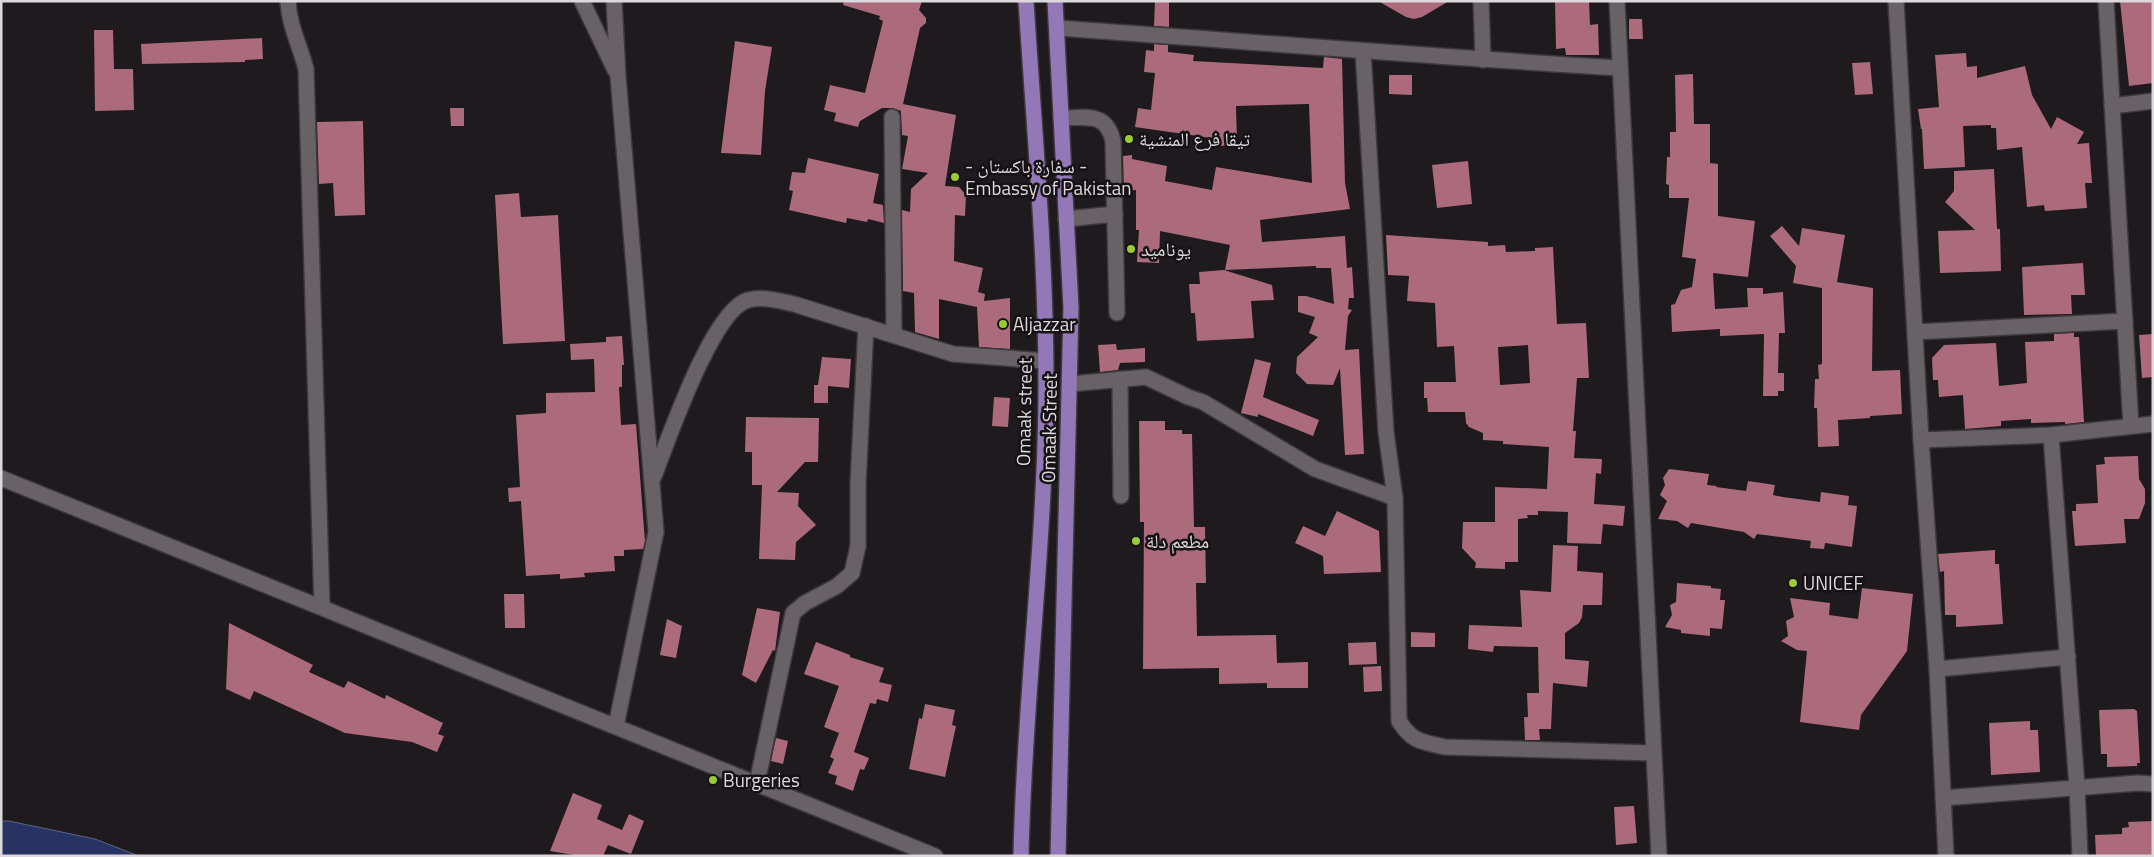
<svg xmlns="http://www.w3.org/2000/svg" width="2154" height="857" viewBox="0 0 2154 857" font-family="'Titillium Web','Noto Naskh Arabic',sans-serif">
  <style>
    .water { fill: #273363; stroke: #5d6487 }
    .building { fill: #ac6b7c; fill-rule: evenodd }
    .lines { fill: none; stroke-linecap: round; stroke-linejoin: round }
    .minor-casing { stroke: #3c383b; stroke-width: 18 }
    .major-casing { stroke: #3c383b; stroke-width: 18 }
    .minor { stroke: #686267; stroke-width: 15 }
    .major { stroke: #9378b8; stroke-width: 15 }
    .poi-dot { fill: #9acb34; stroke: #161115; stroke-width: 2 }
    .labels { text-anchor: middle; stroke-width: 5; stroke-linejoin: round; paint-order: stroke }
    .poi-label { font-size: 19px; fill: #dcd8db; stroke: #161115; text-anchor: start }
    .street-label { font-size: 19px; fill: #dcd8db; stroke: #161115 }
  </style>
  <rect width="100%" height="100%" fill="#1f1a1e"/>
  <path class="water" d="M1,821h8l86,18 44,17h-138z"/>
  <g class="building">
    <path d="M844,1h78l-3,9 7,8v5l-6,5 -17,76 53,11 -11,71 14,1 7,8 -1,21 -10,-1 -1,46 29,7 -5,24 7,2 -1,7 26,-3v51l-31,-2 -2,-40 -38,-8v40l-24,-7 -1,-39 -11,-2 -1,-81 8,2 1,-23 17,-16 -26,-4 6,-33 -6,-1 -1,-24 -9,-3h-10l-22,13 -2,6 -24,-6 2,-8 -12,-3 6,-25 35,8 18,-72 -4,-2 1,-3 -37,-11z"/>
    <path d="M1155,1h14v26l-15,-1z"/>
    <path d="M1378,1h71l-27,16 -8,2 -8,-2z"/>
    <path d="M1555,1h34l1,24 8,-1 1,31h-33l-1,-7 -9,1z"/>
    <path d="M2120,1h33v82l-24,3z"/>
    <path d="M1629,19h13l1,20h-14z"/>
    <path d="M94,30h19l1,39h19l1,41 -39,1z"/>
    <path d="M262,38l1,21 -18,1v2l-103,2 -1,-20z"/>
    <path d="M735,41l37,6 -7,44 -4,64 -40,-2z"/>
    <path d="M1154,44l14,1v7l26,3 -1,6 130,7 1,-11 18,2 3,124 5,26 -90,11 2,22 83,-6 2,32 5,-1 2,31h-5l-1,11 4,1 -4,6 -3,34 14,-1 5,105 -19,1 -5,-87 -7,17 -26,-1 -11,-11 1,-16 21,-20 -9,-4 6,-16 -17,-5v-16h8l28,8 -3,-36h-15v-2l-91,4 5,-25 -70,-14 -1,32 -22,-1 2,-32h-3v-40l-12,1 -1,-35 9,-1v4l35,7 -2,15 47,9 4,-23 96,16 -3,-79 -73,2 1,39 -17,1 -1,-7 -84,-12 3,-19 13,2 4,-37 -11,-1 2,-22 8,1z"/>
    <path d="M1966,53l1,14 10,-1v12l48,-12 7,29 19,34 6,-12 27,15 -7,12 12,-1 3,40h-7l2,25 -42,3 -1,-6 -17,2 -5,-60 -25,3 -1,-22h-5v-3l-28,1 2,41 -41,2 -2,-40h-1l-3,-20 21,-2 -4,-52z"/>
    <path d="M1870,62l3,32 -18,1 -3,-32z"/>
    <path d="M1693,74l1,50h16v39l8,1v52l37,5 -7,56 -35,-4 2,36 33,-2 -1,-19h16v6l20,-2 2,41h-6l-1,40h6v18h-6v5h-15l1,-62 -44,2v-7l-48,3 -1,-27 4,-1 6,-14 11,-3 4,-28 -14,-2 7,-59h-20v-13l-3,-1 1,-27h3v-25h6l-1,-57z"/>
    <path d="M1389,75h23v20l-23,-1z"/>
    <path d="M450,108h14v18h-13z"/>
    <path d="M363,121l2,94 -30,1 -2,-33 -14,1 -2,-62z"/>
    <path d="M808,158l71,16 -6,29 10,2 1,18 -16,-4 -1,3 -20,-4 -1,5 -57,-13 4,-19 -4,-1 3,-18 13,1z"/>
    <path d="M1468,161l4,43 -35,4 -5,-43z"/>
    <path d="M1994,169l3,60h3l1,42 -61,2 -2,-42 37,-1 -30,-28 9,-11v-20z"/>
    <path d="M519,193l2,24 37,-2 7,126 -62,3 -8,-149z"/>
    <path d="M1782,226l17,20 3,-18 43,7 -8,47 36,6 -1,83 28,-1 2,44 -32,2v2l-32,2 1,26 -21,1 -1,-39h-3l1,-29h4l-1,-14 4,-1v-76l-29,-5 3,-17 -26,-30z"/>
    <path d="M1386,235l102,7v4l17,-1 1,7 29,-1v-3l18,-1 4,77 29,-1 3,55h-12l-4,53h3l-2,27 28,1 -1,15 -5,-1 -2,31 31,2 -2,20 -20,-2 -2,20 -34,-1 1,-31 -30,-1v4h-11l1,3 -10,1v43h-13v7l-30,-1 1,-5 -14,-15 1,-26h32v-35l52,2 2,-42 -46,-3v-3l-20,-1v-7l-14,-6 -3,-4 -1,-11h-37l-1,-14h-3v-16h32l-2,-36 -17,1 -2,-44 -28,-2 2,-25 -21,-1zM1528,345l2,38 -30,2 -2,-38z"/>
    <path d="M2083,263l2,32h-14l1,19 -48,1 -2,-48z"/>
    <path d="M1224,270l48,15 2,15 -23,1 3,37 -57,3 -2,-28h-4l-2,-29h11l-1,-12z"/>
    <path d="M2074,333v4h5l5,85 -19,2v-2l-34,1v-4l-30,2v5l-36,3 -2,-34 -24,2 -1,-17h-5l-1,-22 12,-13 52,-2 3,43 28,-3 -2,-41 29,-1v-7z"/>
    <path d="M2153,334v43l-11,1 -3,-43z"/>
    <path d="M622,336l2,29h-2v22h-3l2,38 15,-1 9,117 -2,8 -19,1v6h-10l1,15 -31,2 1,4 -25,2v-5l-34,2 -5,-75 -12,1 -1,-14 12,-1 -4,-72 30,-2v-20l49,-1 -1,-33 -23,1 -1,-16 36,-2v-5z"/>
    <path d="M1116,344l1,6 28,-2v14l-25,1 -2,7 -18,2 -2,-27z"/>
    <path d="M822,357l29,2 -2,29 -21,-2v17h-14v-18h4z"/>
    <path d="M1255,359l16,4 -8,34 56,23 -6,16 -55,-22v3l-17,-4z"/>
    <path d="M994,397l16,1 -2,29 -16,-1z"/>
    <path d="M746,417l73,1 -1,44h-13l-28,30 22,1 -1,13 18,19 -20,17 -1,18 -36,-1 3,-74h-10v-33h-7z"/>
    <path d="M1139,421h26v9h17v4h10l2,93h11l1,56h-10l1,53 79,-1 1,28 31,-1v26h-41v-5l-48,1v-16l-76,1 1,-147h-4z"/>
    <path d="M2138,456l1,23 6,10v14l-6,16h-15l2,24 -51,3 -3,-35h4v-7l22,-1 -2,-38 9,-1 -1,-7z"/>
    <path d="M1669,469l40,5 -2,11 10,1 -1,1 30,4 2,-10 27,4 -2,10 10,2 37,5 1,-10 28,4 -1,9 9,1 -5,41 -27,-4 -1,6 -14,-1 1,-7 -54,-7 -3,5 -10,-7 -53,-9 -3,5 -11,-7 -19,-2 9,-18 -7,-6 5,-10 -2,-7z"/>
    <path d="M1337,511l42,20 2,41 -57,2 -1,-18 -28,-13 8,-17 22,10z"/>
    <path d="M1553,545l25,1 -1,25 26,2 -1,32h-19l-1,12 -3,6 -14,10v26l24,2 -2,26 -34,-4 -2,46h-12l1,11h-15l-1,-23h4l-1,-24h12l-1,-46 -44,-1 -1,6 -25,-3 1,-24 53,2 -2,-37 31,2z"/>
    <path d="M1995,550v14h4l4,60 -47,3v-12h-11l-1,-44 -4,1 -2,-18z"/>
    <path d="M1677,583l34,3v2l10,1 -1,11h5l-3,29 -12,-1v8l-29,-3v-3l-16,-3 7,-12 -2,-10 6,-3z"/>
    <path d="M1862,588l51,6 -6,57 -46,64 -2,15 -59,-8 7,-71 -10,-1 -16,-9 7,-5 -2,-15 8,-4 -4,-19 40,5 -1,12 29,4z"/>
    <path d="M504,594h20l1,34h-20z"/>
    <path d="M757,608l23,4 -5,39 -2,-1 -17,33 -14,-8z"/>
    <path d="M667,619l15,7 -6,32 -16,-3z"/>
    <path d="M229,623l84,42 -4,7 35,16 4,-7 37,18 1,-4 57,28 -5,11 6,2 -7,16 -25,-10 -67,-9 -91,-42 -4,9 -24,-11z"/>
    <path d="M1411,632l24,1v14h-24z"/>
    <path d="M816,642l34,13v2l34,11 -5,14 13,3 -4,17 -11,-3 -1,5 -6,-1 -16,49 15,6 -5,12 -4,-1 -7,22 -18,-7 2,-8 -9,-3 6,-14 -4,-2 9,-24 -15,-6 15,-41 -35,-12z"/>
    <path d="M1376,642l1,22 -28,1 -1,-22z"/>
    <path d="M1381,666l1,25 -18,1 -1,-25z"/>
    <path d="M925,704l30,6 -3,15 4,1 -11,51 -36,-8 10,-51 3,1z"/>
    <path d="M2134,709l3,2 3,52h-3v3l-30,1v-13h-6l-2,-44z"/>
    <path d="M2030,721v9h8l2,42 -49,3 -2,-52z"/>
    <path d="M776,738l12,3 -5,23 -12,-3z"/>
    <path d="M573,793l29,12 -5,14 25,11 7,-16 15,7 -13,33 -23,-9 -5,11h-23l-30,-5z"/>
    <path d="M1634,806l3,37 -21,2 -2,-38z"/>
    <path d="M2153,821v35h-57l-1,-21 27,-1v-6l7,-1 -1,-5z"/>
  </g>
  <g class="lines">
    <g class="minor-casing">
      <g id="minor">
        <path d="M288,1c1,24 12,45 18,68l16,538"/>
        <path d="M582,1l33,69"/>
        <path d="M614,1l4,75 38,456 -40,194"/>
        <path d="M1481,1l2,59"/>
        <path d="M1617,1l42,855"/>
        <path d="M1896,1l25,439 16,229 9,187"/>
        <path d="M2106,1l25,425"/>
        <path d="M1057,28c187,13 375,29 563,40"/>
        <path d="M1363,51l23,381 9,66 4,223c13,21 23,21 46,26l208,6"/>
        <path d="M2112,106l41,-5"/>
        <path d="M892,117l2,218"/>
        <path d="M1061,118c24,0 45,-7 52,23l4,172"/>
        <path d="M1066,219l49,-5"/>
        <path d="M1915,332l210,-11"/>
        <path d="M1120,379l1,117"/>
        <path d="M1070,384l76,-7 42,20 15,5 112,67 80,29"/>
        <path d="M2051,435l26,352 3,69"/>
        <path d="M1921,440l130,-5 102,-11"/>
        <path d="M654,476c14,-35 58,-166 94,-176 15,-4 31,1 46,4l159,50 93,7"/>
        <path d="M1,478l934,378"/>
        <path d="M1937,669l131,-12"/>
        <path d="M757,783l36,-170 12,-10 32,-17 15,-13 6,-27v-63l8,-157"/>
        <path d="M1943,798l195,-15 15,1"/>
      </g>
    </g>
    <g class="major-casing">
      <g id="major">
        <path d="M1055,1l16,307 -13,548"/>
        <path d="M1021,856c3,-158 25,-315 25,-473 0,-127 -12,-255 -20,-382"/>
      </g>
    </g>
    <use href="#minor" class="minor"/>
    <use href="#major" class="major"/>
  </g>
  <g class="poi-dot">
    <circle cx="1129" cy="139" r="5"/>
    <circle cx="955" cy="177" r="5"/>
    <circle cx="1131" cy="249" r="5"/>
    <circle cx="1003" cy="324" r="5"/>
    <circle cx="1136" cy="541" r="5"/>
    <circle cx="1793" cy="583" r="5"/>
    <circle cx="713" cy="780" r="5"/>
  </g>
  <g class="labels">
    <g class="poi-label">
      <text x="1139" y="146">تيقا فرع المنشية</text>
      <text x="965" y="173">- سفارة باكستان -<tspan x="965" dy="22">Embassy of Pakistan</tspan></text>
      <text x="1141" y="256">يوناميد</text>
      <text x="1013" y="331">Aljazzar</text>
      <text x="1146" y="548">مطعم دلة</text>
      <text x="1803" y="590">UNICEF</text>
      <text x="723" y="787">Burgeries</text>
    </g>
    <g class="street-label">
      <text transform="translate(1024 412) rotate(-89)" y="7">Omaak street</text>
      <text transform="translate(1049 428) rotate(-89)" y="7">Omaak Street</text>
    </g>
  </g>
  <rect width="2154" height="857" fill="none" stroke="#dcd8db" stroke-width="5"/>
</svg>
